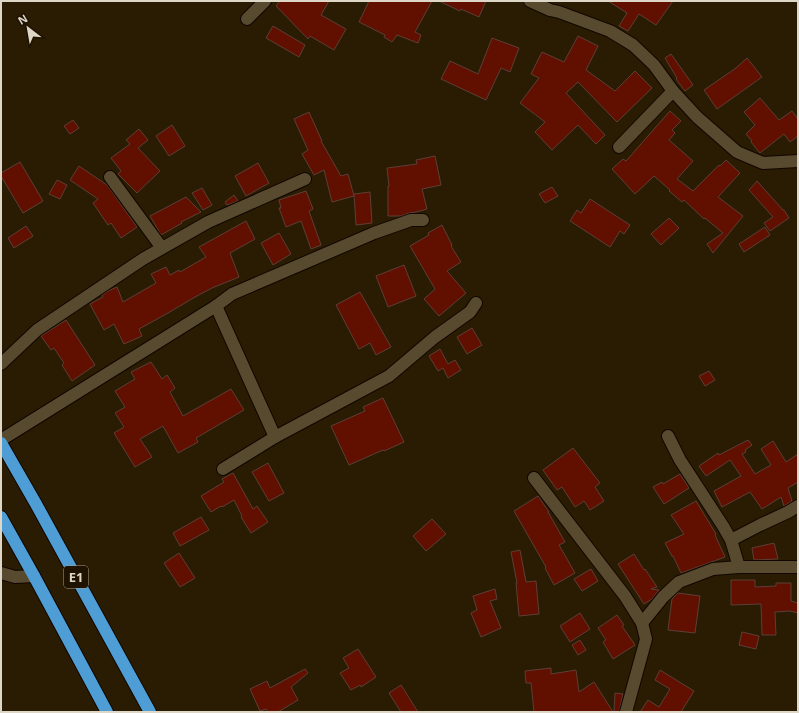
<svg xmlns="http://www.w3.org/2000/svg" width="799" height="713" viewBox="0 0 799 713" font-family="'Open Sans',sans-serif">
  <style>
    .building { fill: #611000; stroke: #5d3e37 }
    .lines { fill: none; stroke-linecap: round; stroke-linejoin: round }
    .minor-casing { stroke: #110600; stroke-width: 14 }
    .highway-casing { stroke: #110600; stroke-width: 14 }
    .minor { stroke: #584a2e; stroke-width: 12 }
    .highway { stroke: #4e9dd5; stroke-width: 12 }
    .labels { text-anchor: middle; stroke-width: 3; stroke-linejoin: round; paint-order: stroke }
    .shield { fill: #1f1300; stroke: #a59c8b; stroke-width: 1 }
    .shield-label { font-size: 13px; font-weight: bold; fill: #ded6c7 }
  </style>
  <rect width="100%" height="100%" fill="#291c02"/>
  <g class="building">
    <path d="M280,1h49l-8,14 25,14 -12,21 -24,-14 -2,3 -32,-33z"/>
    <path d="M369,1h63l-17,31 6,3 -3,8 -21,-8 -5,7 -8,-5 1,-2 -26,-13z"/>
    <path d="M439,1h47l-7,16 -18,-8 -1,2z"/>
    <path d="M608,1h65l-17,24 -17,-11 -11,17 -9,-5 8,-13z"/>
    <path d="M273,26l32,19 -6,12 -33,-19z"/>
    <path d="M578,36l20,10 -12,24 29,21 20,-20 17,17 -35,34 -39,-40 -12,11 39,42 -9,9 -18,-19 -26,25 -17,-18 10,-10 -25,-19 19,-25 -8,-4 11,-22 22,10z"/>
    <path d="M492,38l27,10 -9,24 -9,-4 -15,32 -45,-21 9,-18 28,13z"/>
    <path d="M671,54l22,31 -8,6 -9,-12 1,-1 -12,-20z"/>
    <path d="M747,58l15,19 -45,32 -13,-19 32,-22z"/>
    <path d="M760,98l19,22 13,-9 6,8v17l-8,6 -6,-8 -24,19 -9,-11 1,-1 -6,-7 9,-9 -11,-13z"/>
    <path d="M670,111l11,10 -9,9 3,3 -6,7 24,21 -16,18 16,12 26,-26 1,1 6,-6 14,13 -22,24 25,19 -30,37 -6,-9 16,-11 -18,-15 -1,1 -20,-19 -2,2 -13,-11 1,-1 -16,-14 -19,18 -23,-25 11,-10 3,2z"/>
    <path d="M309,112l13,29h-1l20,35 7,-2 6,22 -22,6 -8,-32 -10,5 -12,-21 6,-4 -14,-31z"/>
    <path d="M73,120l6,8 -9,6 -6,-8z"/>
    <path d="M172,125l13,21 -16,10 -13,-20z"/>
    <path d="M139,129l9,11 -10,8 22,23 -23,22 -19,-19 3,-3 -10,-13 19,-14 -4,-4z"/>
    <path d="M435,156l6,29 -19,4 5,20 -11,3 -7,1 -8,3h-13v-30h1l-2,-18 30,-4 -1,-4z"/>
    <path d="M20,162l23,39 -20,12 -22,-37v-3z"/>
    <path d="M258,163l11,20 -23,13 -11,-20z"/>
    <path d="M79,166l28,19 30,42 -16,11 -10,-15 -3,2 -15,-22 5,-4 -28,-19z"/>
    <path d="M57,180l10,5 -7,14 -11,-5z"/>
    <path d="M757,181l26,29h1l5,8 -19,13 -6,-8 9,-6 -24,-27z"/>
    <path d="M552,187l6,9 -13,7 -6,-9z"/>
    <path d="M202,188l10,17 -9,5 -11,-17z"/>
    <path d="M306,191l7,18 -4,2 12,34 -10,4 -10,-28 -15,6 -7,-19h2l-2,-8z"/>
    <path d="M370,192l2,31 -16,2 -2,-31z"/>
    <path d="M234,195l4,6 -11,4 -2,-3z"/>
    <path d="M186,197l15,15 -20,10 1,1 -21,12 -11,-19z"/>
    <path d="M590,199l40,26 -6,9 -4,-3 -10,16 -40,-26 7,-11 4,3z"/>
    <path d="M669,218l10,10 -18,17 -10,-11z"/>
    <path d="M246,221l9,18 -25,14 9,24 -27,11 -17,9 -27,16 -29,16 3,7 -18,8 -10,-20 -10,6 -14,-26 13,-7 -1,-2 6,-4 9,-4 6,15 33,-19 -5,-9 15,-7 4,8 9,-5 1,2 26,-15 -7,-10z"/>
    <path d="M442,225l10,20 -1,1 10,16 -14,9 19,22 -27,23 -15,-17 11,-10 -25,-43 19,-11 -1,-2z"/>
    <path d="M26,226l7,10 -19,12 -6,-10z"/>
    <path d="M765,227l5,8 -26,17 -5,-8z"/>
    <path d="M279,233l12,21 -18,11 -12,-22z"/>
    <path d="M404,265l12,31 -28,11 -12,-31z"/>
    <path d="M360,292l31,55 -15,8 -6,-12 -11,6 -23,-44z"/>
    <path d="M66,320l29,45 -23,16 -10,-16 2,-2 -10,-15 -3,2 -10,-14z"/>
    <path d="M472,328l10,17 -15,9 -10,-17z"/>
    <path d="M440,349l8,15 7,-4 6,10 -13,8 -5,-10 -5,3 -9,-15z"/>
    <path d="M151,362l11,17 5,-4 8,13 -5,4 13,24 48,-27 13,21 -48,28 2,4 -20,11 -15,-27 -23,13 12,18 -17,10 -21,-34 10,-6 -9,-14 10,-6 -10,-16 20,-12 -4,-7z"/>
    <path d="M709,371l6,9 -10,6 -6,-10z"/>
    <path d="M383,398l21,44 -20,9 -1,-1 -34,15 -18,-39 34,-15 -2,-4z"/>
    <path d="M748,440l4,5 -7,5 1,2 -4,2 13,20 16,-9 -10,-16 12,-8 13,21 12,-8v28l-10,6 4,13 -8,5 -3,-9 -19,12 -12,-17 -28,15 -8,-16 27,-15 -11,-16 -24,16 -7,-10 19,-13 1,2z"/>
    <path d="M573,448l27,35 -5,4 9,14 -14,9 -6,-9 -9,6 -13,-20 -5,3 -14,-20z"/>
    <path d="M268,463l16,30 -15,8 -17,-29z"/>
    <path d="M233,473l20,36 4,-3 11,16 -17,11 -10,-16 1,-1 -8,-16 -12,7 -1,-1 -10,6 -10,-16 23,-14 -2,-3z"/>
    <path d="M680,474l9,14 -25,16 -11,-17 9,-5 1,2z"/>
    <path d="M538,496l11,16h-1l17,30 -6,3 16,28 -21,12 -9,-17 1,-1 -32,-56z"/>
    <path d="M696,501l20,33 -1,1 10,22 -44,16 -8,-17h-1l-7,-13 19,-9 -13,-19z"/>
    <path d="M201,517l8,13 -29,16 -7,-13z"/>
    <path d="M432,519l14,15 -20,17 -13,-15z"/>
    <path d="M774,543l4,16 -24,1 -2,-12z"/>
    <path d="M520,550l6,32 10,-1 3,33 -20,2 -3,-33h1l-6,-31z"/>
    <path d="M179,553l16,25 -15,9 -16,-24z"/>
    <path d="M634,554l10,16 1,-1 12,18 -6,2 8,1 -7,9 -8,5 -26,-40z"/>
    <path d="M591,569l7,12 -16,10 -8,-12z"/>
    <path d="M731,580h24v7l21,-1v-3h15v18l7,2v10l-8,-2 -15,1 1,23h-14l-1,-31 -30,1z"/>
    <path d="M495,589l2,10 -7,2 11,27 -20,9 -10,-24 6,-3 -4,-14z"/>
    <path d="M678,593l22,3 -5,37 -27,-3 4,-31z"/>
    <path d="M580,613l10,16 -20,13 -10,-16z"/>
    <path d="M617,615l7,10 -2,1 13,19 -22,14 -10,-17 3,-2 -8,-12z"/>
    <path d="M742,632l17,4 -3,13 -17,-4z"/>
    <path d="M580,640l6,10 -8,5 -6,-10z"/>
    <path d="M358,649l18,28 -15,10 -1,-2 -9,5 -11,-17 9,-5 -6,-10z"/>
    <path d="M551,668v6l25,-4 3,22 15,-10 19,30h-79l-3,-29h-5l-1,-12z"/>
    <path d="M305,669l3,4 -17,14 7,13 -20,12h-10l-2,-3 -6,2 -10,-22 17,-8 3,7z"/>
    <path d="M660,670l34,21 -13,21h-41l8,-12 11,7 11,-18 -15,-9z"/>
    <path d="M401,685l17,27h-17l-12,-19z"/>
    <path d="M615,693l8,1 -4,18h-5z"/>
  </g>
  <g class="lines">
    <g class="minor-casing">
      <g id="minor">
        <path d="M530,1l20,9 9,2 51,19 23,14 21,20 19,26 24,26 40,35 26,11 35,-2"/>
        <path d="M247,19l18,-18"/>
        <path d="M619,147l54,-56"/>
        <path d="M110,177l52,71"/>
        <path d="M216,306l59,131"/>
        <path d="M1,364l36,-34 106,-71 65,-37 97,-43"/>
        <path d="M668,436l12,24 43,66 8,14 8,27"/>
        <path d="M1,440l215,-134 16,-12 142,-61 37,-13h12"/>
        <path d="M223,469l52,-32 114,-61 46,-39 35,-25 6,-9"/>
        <path d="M534,478l91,118 17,27 4,16 -20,73"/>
        <path d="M731,540l29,-15 28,-13 10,-6"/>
        <path d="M1,573l14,4 19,-1"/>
        <path d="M642,623l21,-26 16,-15 34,-13 26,-2h57"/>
      </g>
    </g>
    <g class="highway-casing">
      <g id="highway">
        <path d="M1,443l35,61 114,208"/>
        <path d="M1,517l33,59 73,136"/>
      </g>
    </g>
    <use href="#minor" class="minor"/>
    <use href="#highway" class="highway"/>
  </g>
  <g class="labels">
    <rect class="shield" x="64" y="566" width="24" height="22" rx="3"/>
    <g class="shield-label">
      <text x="76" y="582">E1</text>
    </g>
  </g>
  <rect width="799" height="713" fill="none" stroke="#ded6c7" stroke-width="4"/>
  <g transform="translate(28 28) rotate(329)" stroke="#1f1300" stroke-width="3" paint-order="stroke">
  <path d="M0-3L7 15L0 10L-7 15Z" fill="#ded6c7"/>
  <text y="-6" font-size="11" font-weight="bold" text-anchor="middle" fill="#ded6c7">N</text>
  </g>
</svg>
